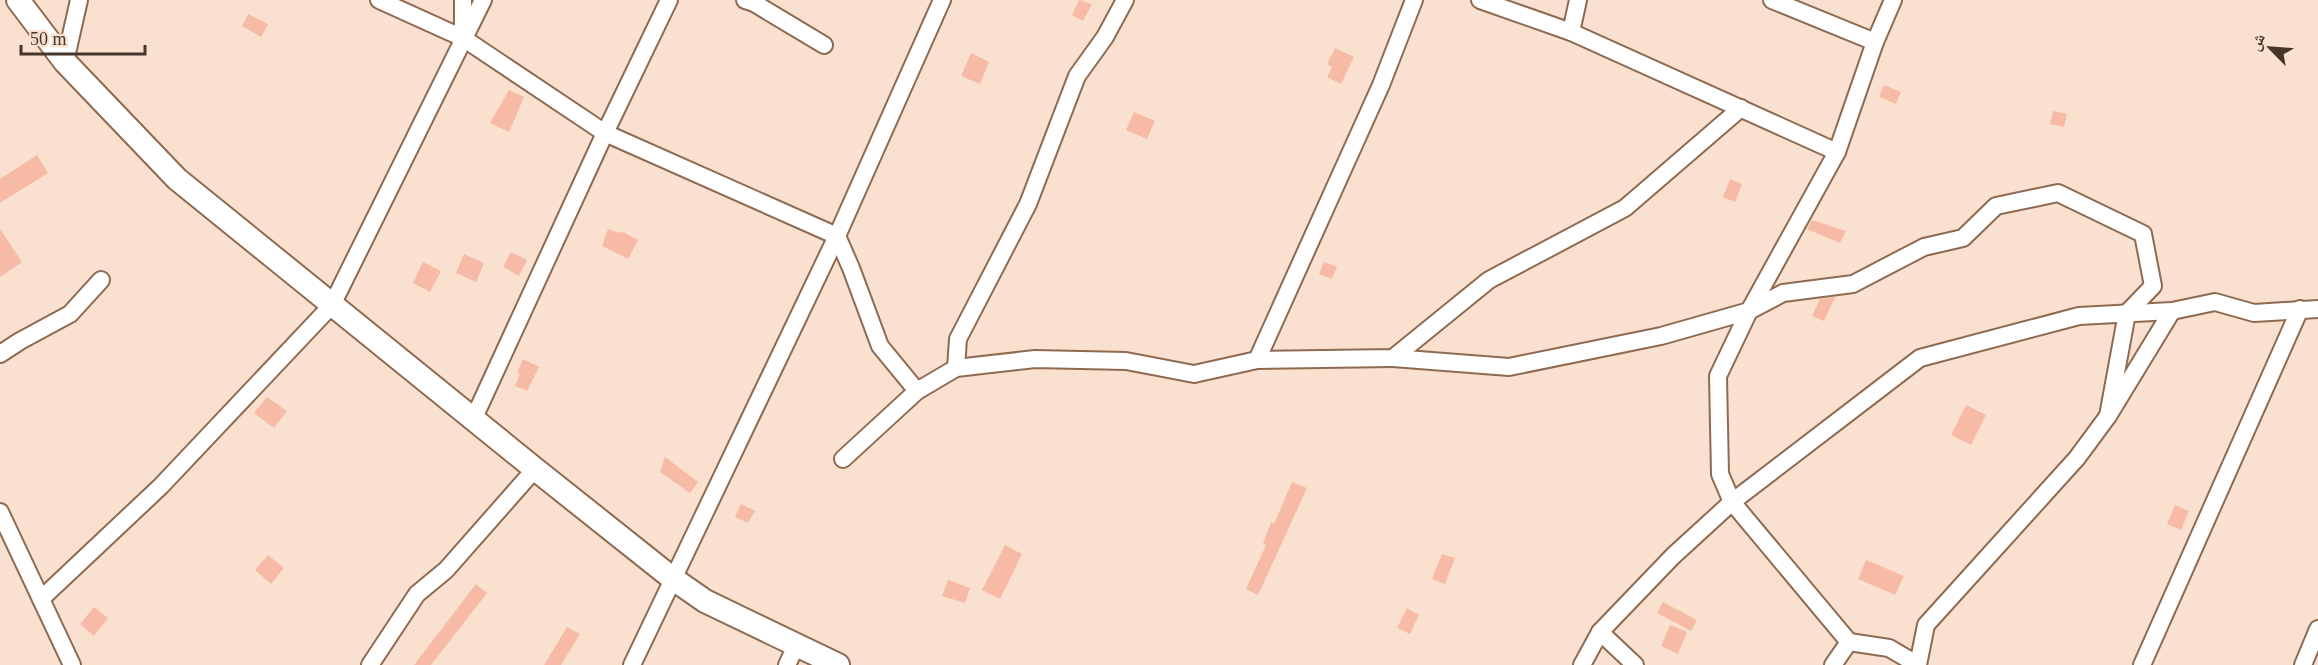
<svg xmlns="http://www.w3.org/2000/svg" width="2318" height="665" viewBox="0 0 2318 665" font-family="'Times New Roman','Noto Naskh Arabic',serif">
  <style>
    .building { fill: #f7baa7 }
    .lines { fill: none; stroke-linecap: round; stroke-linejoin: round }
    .street-casing { stroke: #8e6a50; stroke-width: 20 }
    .secondary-casing { stroke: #8e6a50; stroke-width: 26 }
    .street { stroke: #fff; stroke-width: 16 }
    .secondary { stroke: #fff; stroke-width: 22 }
  </style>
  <rect width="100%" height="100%" fill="#fae1cf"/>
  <g class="building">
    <path d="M1079,0l13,4 -9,17 -11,-6z"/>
    <path d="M248,14l20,10 -7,13 -19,-11z"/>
    <path d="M1335,48l19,9 -13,27 -14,-7 5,-10 -5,-3z"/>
    <path d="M971,53l18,9 -9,22 -19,-8z"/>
    <path d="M1884,85l17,7 -5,12 -17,-7z"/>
    <path d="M509,90l15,7 -15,35 -19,-9z"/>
    <path d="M2053,111l14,3 -3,13 -14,-3z"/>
    <path d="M1134,112l21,9 -8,18 -21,-9z"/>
    <path d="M37,155l11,18 -48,30v-24z"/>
    <path d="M1730,179l12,5 -7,18 -12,-5z"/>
    <path d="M1812,220l34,11 -6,12 -33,-14z"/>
    <path d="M0,229l22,33 -22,15z"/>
    <path d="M608,229l12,4 1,-2 17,9 -10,19 -26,-13z"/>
    <path d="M511,252l16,8 -8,16 -16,-9z"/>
    <path d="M464,254l20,9 -8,19 -20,-9z"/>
    <path d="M423,262l18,9 -11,21 -17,-9z"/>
    <path d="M1324,262l13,5 -5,12 -13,-5z"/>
    <path d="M1835,297l-11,24 -12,-5 8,-17z"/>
    <path d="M523,359l16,8 -12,24 -12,-5 5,-12 -3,-1z"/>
    <path d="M267,397l20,14 -13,17 -20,-15z"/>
    <path d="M1966,405l20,10 -15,30 -20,-10z"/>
    <path d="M665,457l33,25 -8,11 -30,-21z"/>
    <path d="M1292,482l15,6 -49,107 -12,-6 20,-44 -3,-1 8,-22 3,2z"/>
    <path d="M741,504l14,7 -7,12 -13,-6z"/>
    <path d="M2175,505l14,6 -8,19 -14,-6z"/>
    <path d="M1005,545l17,9 -22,45 -18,-9z"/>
    <path d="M1442,554l13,4 -10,26 -13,-5z"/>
    <path d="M268,555l16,13 -13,16 -16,-14z"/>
    <path d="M1866,560l38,16 -9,19 -37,-16z"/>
    <path d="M948,580l22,8 -5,15 -23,-7z"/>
    <path d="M476,584l11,9 -56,72h-17z"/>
    <path d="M1663,602l34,18 -6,11 -34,-18z"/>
    <path d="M94,607l14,11 -14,18 -14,-12z"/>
    <path d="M1407,608l12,7 -9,19 -13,-6z"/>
    <path d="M1670,625l17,7 -9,22 -17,-8z"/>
    <path d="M567,627l13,7 -19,31h-17z"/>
  </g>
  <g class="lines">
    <g class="street-casing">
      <g id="street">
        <path d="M379,0l84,38 142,95 232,103 14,32 29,78 37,45"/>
        <path d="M745,0l9,3 70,42"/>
        <path d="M1480,0l91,32 266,120"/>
        <path d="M1772,0l103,42"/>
        <path d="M1571,32l7,-32"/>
        <path d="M463,34v-34"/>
        <path d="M65,62l14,-62"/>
        <path d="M0,354l20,-13 50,-27 31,-34"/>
        <path d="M1393,358l116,9 152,-31 88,-25 34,-18 70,-9 71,-37 39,-9 33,-32 62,-13 85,41 10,52 -26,27 -19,103"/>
        <path d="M1257,360l124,-275 33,-85"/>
        <path d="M956,368l2,-29 70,-135 49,-128 28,-39 20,-37"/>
        <path d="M473,420l132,-287 64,-133"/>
        <path d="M843,459l74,-68 39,-23 79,-9 91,2 68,13 63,-14 136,-2 96,-78 136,-72 116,-100"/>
        <path d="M0,512l72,153"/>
        <path d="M41,599l120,-113 171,-181 151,-305"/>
        <path d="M1600,632l35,33"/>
        <path d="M1849,642l-117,-140 -12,-28 -2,-98 31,-65 88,-159 38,-110 18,-42"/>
        <path d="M370,665l47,-71 29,-24 89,-101"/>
        <path d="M632,665l205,-429 105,-236"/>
        <path d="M787,665l9,-19"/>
        <path d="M1582,665l18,-33 73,-76 59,-54 188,-144 159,-42 93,-5 43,-9 39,11 64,-4"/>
        <path d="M1833,665l16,-23 40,6 29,17"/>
        <path d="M1918,665l8,-40 151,-167 31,-42 64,-105"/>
        <path d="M2142,665l158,-356"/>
        <path d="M2303,665l15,-36"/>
      </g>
    </g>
    <g class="secondary-casing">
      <path id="secondary" d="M18,0l47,62 112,117 358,290 137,109 33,23 133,64"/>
    </g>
    <use href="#street" class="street"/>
    <use href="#secondary" class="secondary"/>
  </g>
  <g transform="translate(2270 48) rotate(295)" stroke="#fae1cf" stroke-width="4.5" paint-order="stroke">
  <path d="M0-4.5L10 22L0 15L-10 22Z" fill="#45352a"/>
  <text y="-9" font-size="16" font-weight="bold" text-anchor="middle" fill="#45352a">ش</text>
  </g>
  <path d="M21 45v9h124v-9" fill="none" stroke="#45352a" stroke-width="3"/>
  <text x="30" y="45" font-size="18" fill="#45352a" stroke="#fae1cf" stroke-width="4.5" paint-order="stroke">50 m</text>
</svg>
